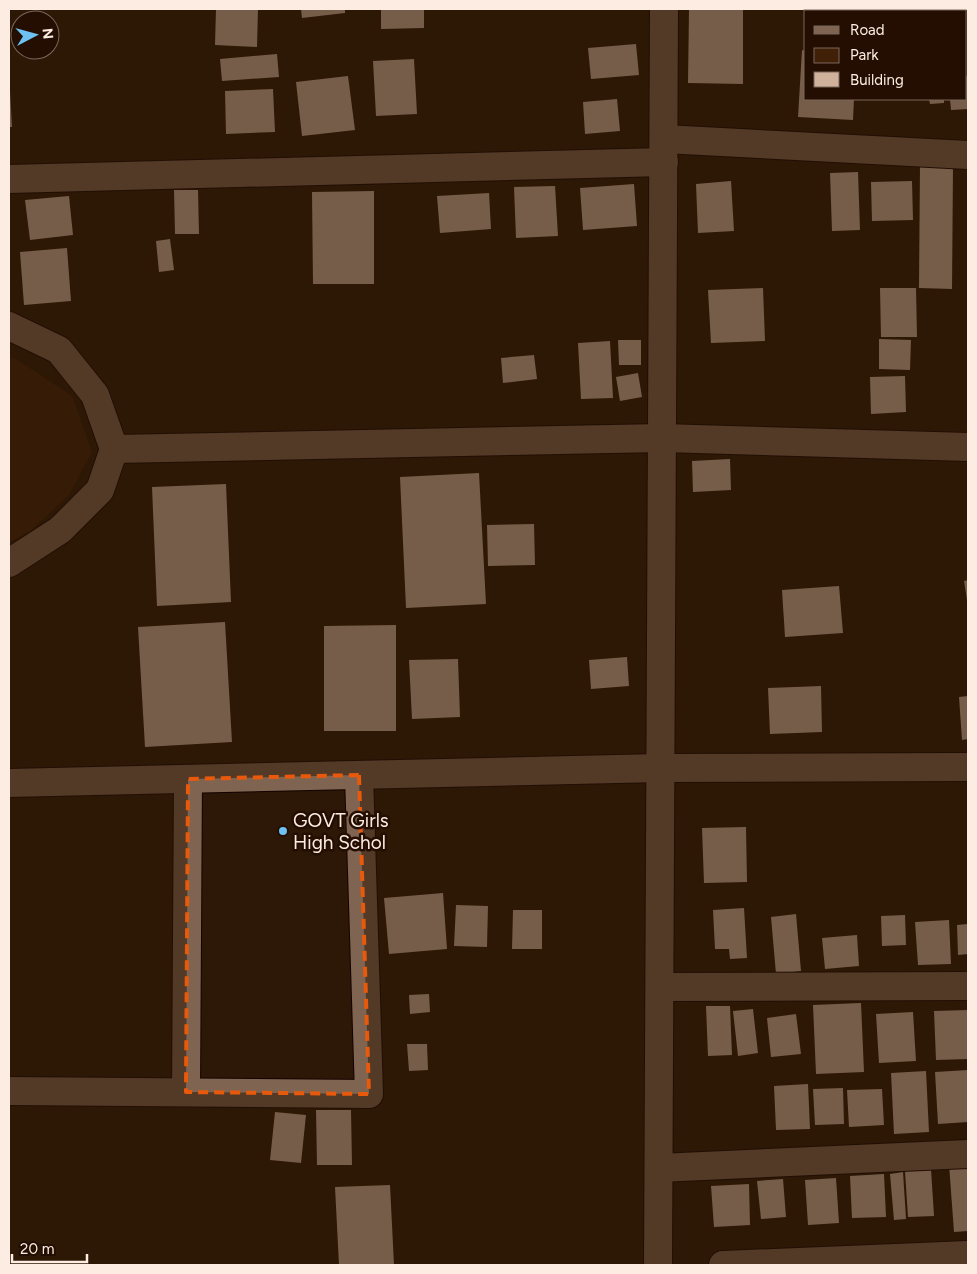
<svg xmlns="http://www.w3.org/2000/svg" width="977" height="1274" viewBox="0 0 977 1274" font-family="Figtree,sans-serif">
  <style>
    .green { fill: #402108 }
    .building { fill: #cfb19c }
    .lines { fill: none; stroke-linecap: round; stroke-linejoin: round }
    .minor-casing { stroke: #140300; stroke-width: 30 }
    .minor { stroke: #7f6451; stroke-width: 28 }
    .marked { fill: none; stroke: #e8590c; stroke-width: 4; stroke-dasharray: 10 6; stroke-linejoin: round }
    .poi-dot { fill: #6ec2f3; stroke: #230e01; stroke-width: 2 }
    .labels { text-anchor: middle; stroke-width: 5; stroke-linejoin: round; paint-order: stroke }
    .poi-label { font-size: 19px; fill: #fcece2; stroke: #230e01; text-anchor: start }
  </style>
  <rect width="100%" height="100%" fill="#2d1706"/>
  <path class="green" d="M9,358l7,1 56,37 20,56 -23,43 -40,37 -20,10z"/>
  <g class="building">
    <path d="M216,9h42l-1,38 -42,-2z"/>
    <path d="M301,9h44v4l-43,5z"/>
    <path d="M381,9h43v19l-43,1z"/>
    <path d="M689,9h54v75l-55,-1z"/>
    <rect x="811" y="9" width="44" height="2"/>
    <rect x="937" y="9" width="27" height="2"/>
    <path d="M636,44l3,31 -48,4 -3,-31z"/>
    <path d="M802,50l4,1v48h48l-1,21 -55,-3z"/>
    <path d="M277,54l2,23 -57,4 -2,-22z"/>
    <path d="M414,59l3,55 -41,2 -3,-55z"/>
    <path d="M348,76l7,54 -53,6 -6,-54z"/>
    <path d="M966,76h1l1,33 -17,1 -1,-11h16z"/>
    <path d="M273,89l2,43 -49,2 -1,-43z"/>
    <path d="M9,91h1l2,36h-3z"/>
    <path d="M617,99l3,32 -35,3 -2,-32z"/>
    <path d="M929,99h15v4l-14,1z"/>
    <path d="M920,165h33l-1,124 -33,-1z"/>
    <path d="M858,172l2,58 -28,1 -2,-58z"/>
    <path d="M731,181l3,50 -36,2 -2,-49z"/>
    <path d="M912,181l1,39 -41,1 -1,-39z"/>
    <path d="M634,184l3,42 -54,4 -3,-42z"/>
    <path d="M555,186l3,50 -42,2 -2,-51z"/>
    <path d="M174,190h24l1,44h-24z"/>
    <path d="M374,191v93h-61l-1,-92z"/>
    <path d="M489,193l2,36 -51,4 -3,-37z"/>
    <path d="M69,196l4,39 -43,5 -5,-40z"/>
    <path d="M170,239l4,31 -15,2 -3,-31z"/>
    <path d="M67,248l4,53 -47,4 -4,-53z"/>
    <path d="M763,288l2,53 -54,2 -3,-53z"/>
    <path d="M880,288h36l1,49h-36z"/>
    <path d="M879,339l32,1 -1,30 -31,-1z"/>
    <path d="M618,340h23v25h-22z"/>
    <path d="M610,341l3,57 -32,1 -3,-56z"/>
    <path d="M534,355l3,24 -34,4 -2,-25z"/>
    <path d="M638,373l4,24 -22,4 -4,-24z"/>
    <path d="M905,376l1,36 -35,2 -1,-37z"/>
    <path d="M730,459l1,31 -38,2 -1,-31z"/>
    <path d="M479,473l7,131 -80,4 -6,-131z"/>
    <path d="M226,484l5,118 -74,4 -5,-119z"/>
    <path d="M534,524l1,41 -47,1 -1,-41z"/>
    <path d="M968,580v20h-1l-3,-19z"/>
    <path d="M839,586l4,47 -58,4 -3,-47z"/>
    <path d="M225,622l7,120 -87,5 -7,-120z"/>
    <path d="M396,625v106h-72v-105z"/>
    <path d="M627,657l2,29 -38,3 -2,-29z"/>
    <path d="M458,659l2,58 -48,2 -3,-59z"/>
    <path d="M821,686l1,46 -52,2 -2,-46z"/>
    <path d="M968,696v43l-6,1 -3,-43z"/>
    <path d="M746,827l1,55 -43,1 -2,-55z"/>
    <path d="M443,893l4,56 -58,5 -5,-56z"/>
    <path d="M456,905l32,1 -1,41 -33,-1z"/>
    <path d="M744,908l3,50 -17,1 -1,-10h-14l-2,-39z"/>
    <path d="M513,910h29v39h-30z"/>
    <path d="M796,914l5,57 -25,3 -5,-57z"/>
    <path d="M905,915l1,30 -24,1 -1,-30z"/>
    <path d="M949,920l2,44 -33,1 -3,-43z"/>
    <path d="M968,924v30l-10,1 -1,-30z"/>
    <path d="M857,935l2,31 -34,3 -3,-31z"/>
    <path d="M429,994l1,18 -20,2 -1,-19z"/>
    <path d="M861,1003l3,69 -48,2 -3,-69z"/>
    <path d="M706,1006h24l2,49 -24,1z"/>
    <path d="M753,1009l5,44 -20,3 -5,-45z"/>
    <path d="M968,1010v49l-32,1 -2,-49z"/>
    <path d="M913,1012l3,49 -37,2 -3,-49z"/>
    <path d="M796,1014l5,40 -30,3 -4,-39z"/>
    <path d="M407,1044h20l1,26 -19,1z"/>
    <path d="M968,1070v52l-30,2 -3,-52z"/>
    <path d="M926,1071l3,61 -35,2 -3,-61z"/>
    <path d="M808,1084l2,45 -34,1 -2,-44z"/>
    <path d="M843,1088l1,36 -29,1 -2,-36z"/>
    <path d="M882,1089l2,36 -35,2 -2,-37z"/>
    <path d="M316,1110h35l1,55h-35z"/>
    <path d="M275,1112l31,3 -5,48 -31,-3z"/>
    <path d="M968,1163v68l-14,1 -5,-68z"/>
    <path d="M931,1169l3,47 -26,1 -3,-46z"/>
    <path d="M903,1172l3,47 -12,1 -4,-46z"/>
    <path d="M884,1174l2,43 -34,1 -2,-42z"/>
    <path d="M836,1178l3,45 -31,2 -3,-45z"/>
    <path d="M783,1179l3,38 -25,2 -4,-38z"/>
    <path d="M749,1184l1,41 -36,2 -3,-41z"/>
    <path d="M390,1185l4,80h-55l-4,-78z"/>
  </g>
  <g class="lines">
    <g class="minor-casing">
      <g id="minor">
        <path d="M664,139l304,16"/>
        <path d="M9,179l655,-17"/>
        <path d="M9,326l50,24 36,45 19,54 -14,41 -40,40 -51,33"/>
        <path d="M114,449l548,-11 306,9"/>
        <path d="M9,783l651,-15 308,-1"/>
        <path d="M660,987l308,-1"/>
        <path d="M9,1091l360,3 -10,-319"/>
        <path d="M186,1092l2,-313"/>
        <path d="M659,1168l309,-14"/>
        <path d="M658,1265l6,-1256"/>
        <path d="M723,1265l245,-10"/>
      </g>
    </g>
    <use href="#minor" class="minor"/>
  </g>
  <path d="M0 0H977V1274H0ZM359,775l10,319 -183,-2 2,-313z" fill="#2d1706" fill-opacity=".55" fill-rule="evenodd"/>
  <path class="marked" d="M359,775l10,319 -183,-2 2,-313z"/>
  <circle class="poi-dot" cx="283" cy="831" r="5"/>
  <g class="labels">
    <g class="poi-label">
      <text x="293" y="827">GOVT Girls<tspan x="293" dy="22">High Schol</tspan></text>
    </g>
  </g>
  <rect width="977" height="1274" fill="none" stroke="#fcece2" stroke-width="20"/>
  <rect x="804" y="10" width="162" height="90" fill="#230e01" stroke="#7a675b"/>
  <rect x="814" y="26" width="25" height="8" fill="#7f6451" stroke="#7a675b"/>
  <text x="850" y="35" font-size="15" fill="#fcece2">Road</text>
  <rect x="814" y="48" width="25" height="15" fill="#402108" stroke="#7a675b"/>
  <text x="850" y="60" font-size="15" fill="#fcece2">Park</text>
  <rect x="814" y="72" width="25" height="15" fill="#cfb19c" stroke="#7a675b"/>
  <text x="850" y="85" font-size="15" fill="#fcece2">Building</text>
  <g transform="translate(35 35) rotate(84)"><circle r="24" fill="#230e01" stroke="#7a675b"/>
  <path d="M0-4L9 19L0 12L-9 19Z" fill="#6ec2f3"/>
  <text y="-8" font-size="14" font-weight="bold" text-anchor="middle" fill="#fcece2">N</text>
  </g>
  <path d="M12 1254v8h75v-8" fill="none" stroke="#fcece2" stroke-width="2.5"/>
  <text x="20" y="1254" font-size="15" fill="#fcece2" stroke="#230e01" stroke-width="4" paint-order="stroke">20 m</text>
</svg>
